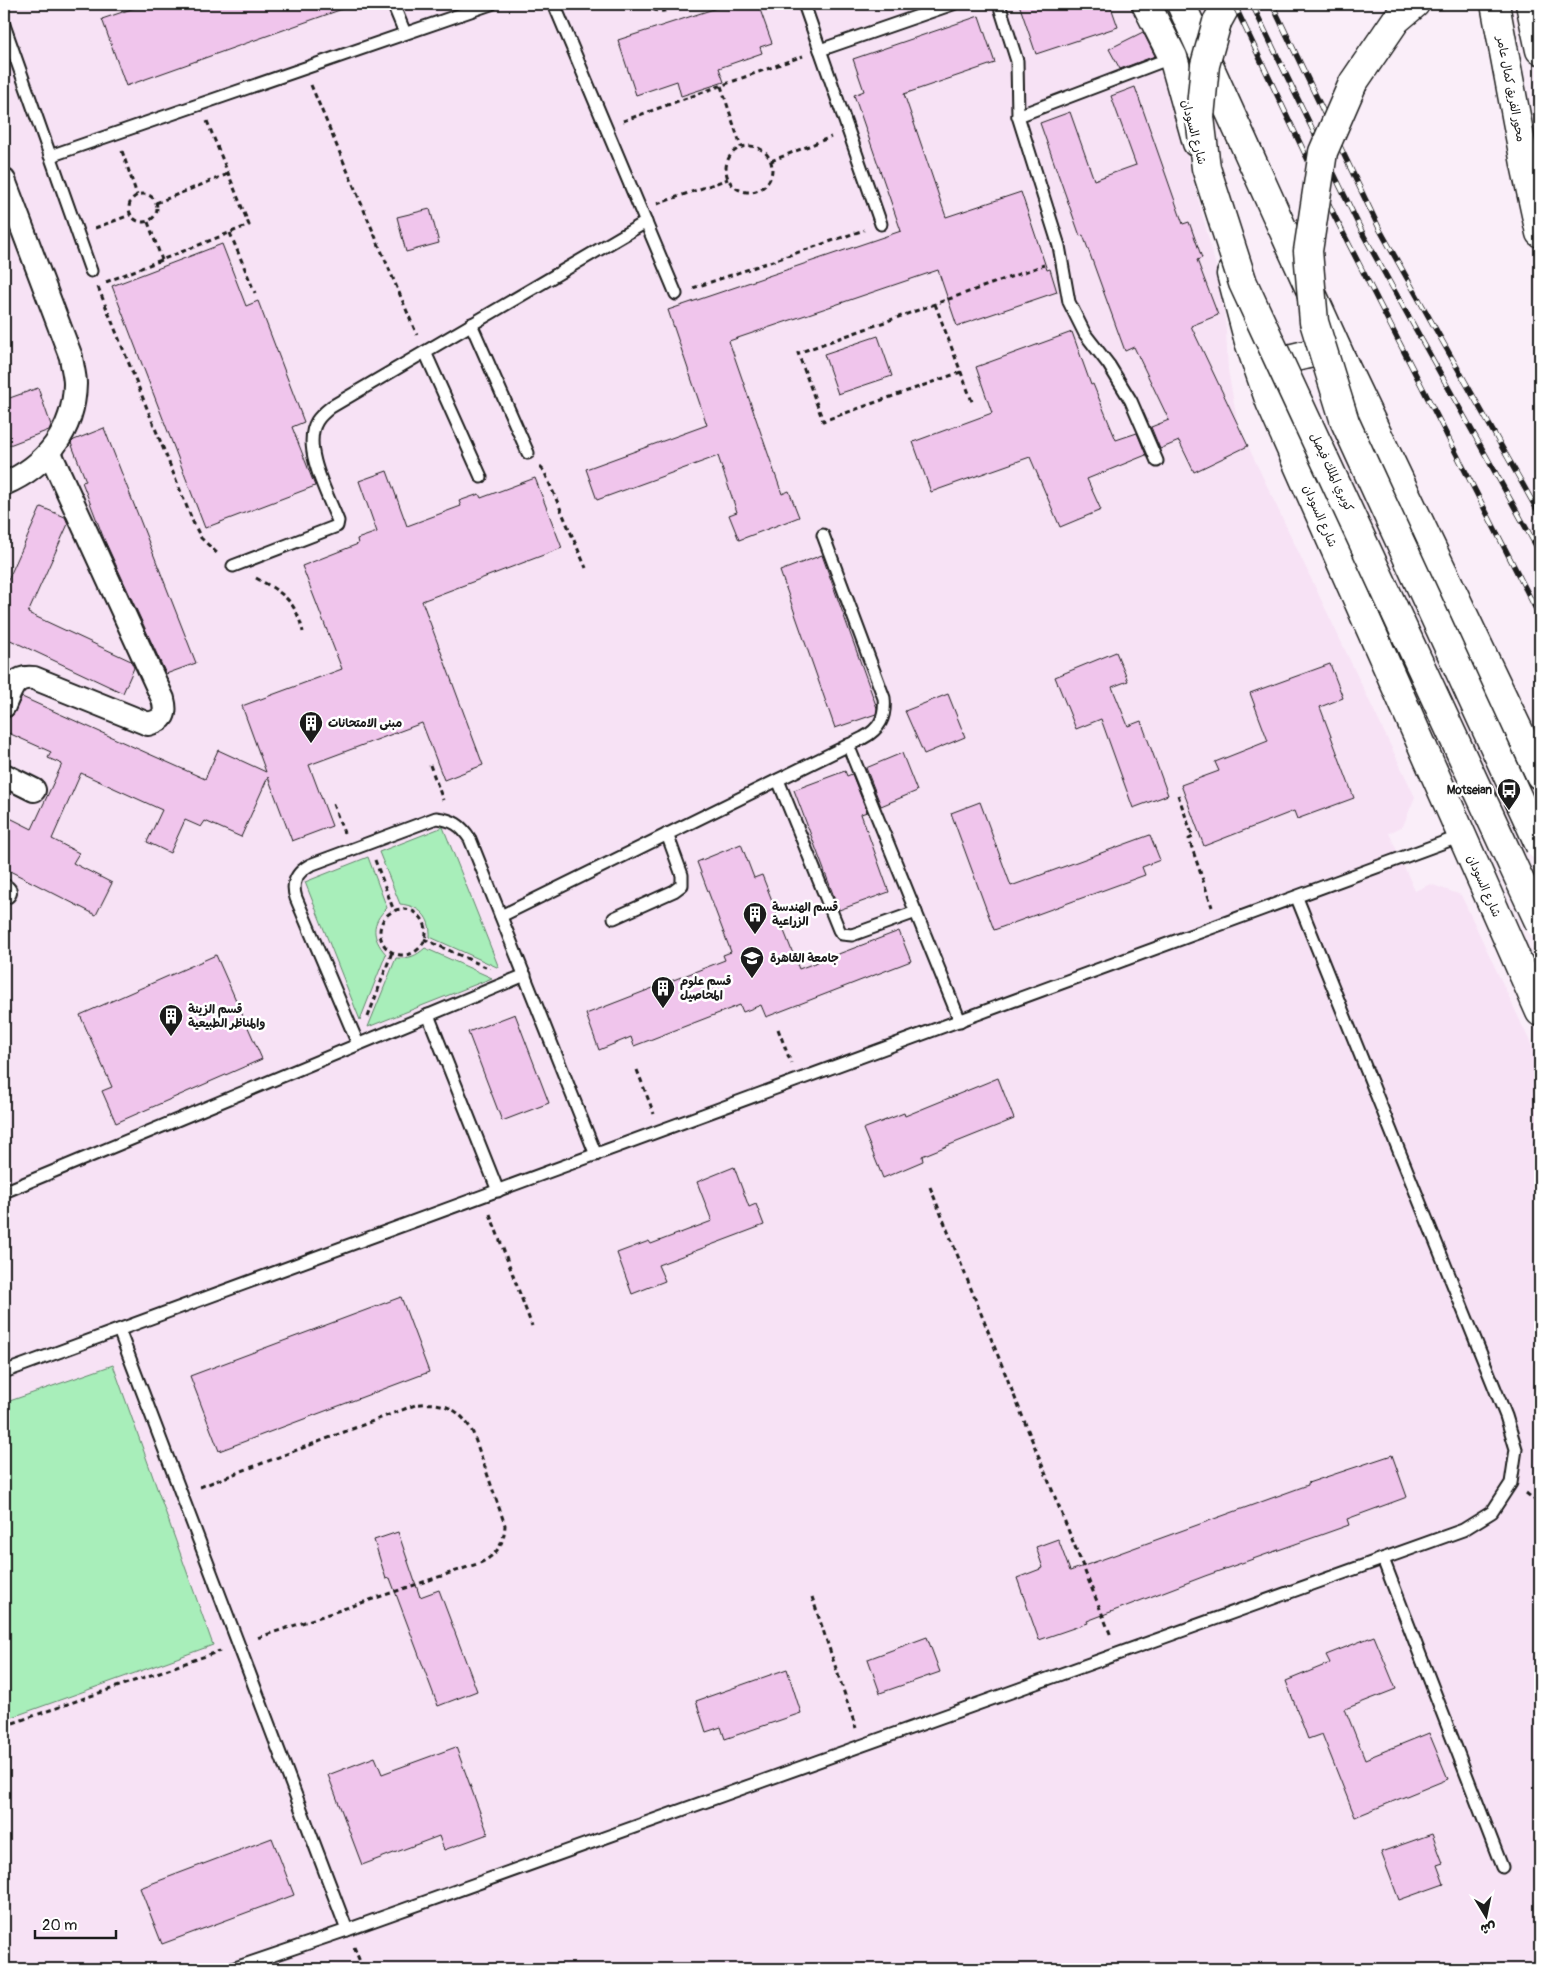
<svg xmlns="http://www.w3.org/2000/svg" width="1544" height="1973" viewBox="0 0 1544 1973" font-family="Pangolin,'Playpen Sans Arabic',sans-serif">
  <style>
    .built { fill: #f7e2f5 }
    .green { fill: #a8eeba; stroke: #62856b }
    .building { fill: #f0c5ec; stroke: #1c1c1c }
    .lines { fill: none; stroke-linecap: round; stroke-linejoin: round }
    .service-casing { stroke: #1c1c1c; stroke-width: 15 }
    .minor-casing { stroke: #1c1c1c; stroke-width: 26 }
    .secondary-casing { stroke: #1c1c1c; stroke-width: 31 }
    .primary-casing { stroke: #1c1c1c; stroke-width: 31 }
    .motorway-casing { stroke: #1c1c1c; stroke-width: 31 }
    .path { stroke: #1c1c1c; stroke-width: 3; stroke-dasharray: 5 4; stroke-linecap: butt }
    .service { stroke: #fff; stroke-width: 11 }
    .minor { stroke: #fff; stroke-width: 22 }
    .secondary { stroke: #fff; stroke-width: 28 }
    .primary { stroke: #fff; stroke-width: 28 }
    .motorway { stroke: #fff; stroke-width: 28 }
    .rail-casing { stroke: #1c1c1c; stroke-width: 5.5 }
    .rail { stroke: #fff; stroke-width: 4; stroke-dasharray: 11; stroke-linecap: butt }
    .primary-bridge-casing { stroke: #1c1c1c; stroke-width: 31; stroke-linecap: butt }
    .primary-bridge { stroke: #fff; stroke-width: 28 }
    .labels { text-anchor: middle; stroke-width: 5; stroke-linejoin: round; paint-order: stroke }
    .street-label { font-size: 12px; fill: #1c1c1c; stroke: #fff }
    .poi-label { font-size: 12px; font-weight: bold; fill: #1c1c1c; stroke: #fff; text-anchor: start }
  </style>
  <rect width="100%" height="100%" fill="#faeef9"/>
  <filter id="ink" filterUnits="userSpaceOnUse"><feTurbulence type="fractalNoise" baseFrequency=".02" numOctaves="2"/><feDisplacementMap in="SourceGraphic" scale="10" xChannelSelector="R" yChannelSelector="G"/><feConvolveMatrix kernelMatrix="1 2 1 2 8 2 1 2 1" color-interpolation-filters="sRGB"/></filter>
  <g filter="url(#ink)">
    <path class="built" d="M4,4h1126l30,59 17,54 44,169 5,44 2,40 10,55 177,372 -12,29 -14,7 26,58 15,-7 31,11 79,168v906h-1536z"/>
    <g class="green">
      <path d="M443,827l56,141 -69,-31c1,-20 -10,-31 -30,-33l-21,-52z"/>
      <path d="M368,857l19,51c-16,15 -16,29 -1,46l-26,66 -55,-138z"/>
      <path d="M425,948l67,30 -124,49 28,-69c13,1 20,-2 29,-10z"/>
      <path d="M113,1365l100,280 -209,75v-317z"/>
    </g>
    <g class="building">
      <path d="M146,4h202v3l-222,79 -24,-67z"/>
      <path d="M729,4h29l14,39 -12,4 2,6 -43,15 5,14 -43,14 -4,-15 -41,14 -18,-55z"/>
      <path d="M1019,4h91l8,23 -82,27z"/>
      <path d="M979,16l16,47 -91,31 42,123 75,-25 26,78 3,-1 7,23 -100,34 -19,-56 -209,71 53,153 7,-3 10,26 -60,23 -10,-25 8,-3 -19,-56 -121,44 -11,-31 121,-44 -39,-115 233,-79 -47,-136 10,-4 -11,-32z"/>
      <path d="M1143,32l12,24 -35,13 -11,-20z"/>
      <path d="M1135,87l48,137 6,-2 13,36 -5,2 21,55 -27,11 57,120 -54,26 -15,-31 -19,8 -9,-22 18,-7 -35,-73 -9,4 -42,-116 -3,1 -40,-113 30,-11 24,68 42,-15 -25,-69z"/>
      <path d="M430,209l9,34 -33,9 -9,-35z"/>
      <path d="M222,244l24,62 12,-5 46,121 -12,5 23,59 -110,42 -93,-242z"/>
      <path d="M1072,332l19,53 2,-1 23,56 21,-7 9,22 -59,24 14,31 -41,17 -30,-70 -99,35 -18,-50 79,-29 -16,-46z"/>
      <path d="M878,336l14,40 -54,18 -14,-40z"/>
      <path d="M38,388l13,37 -2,5 -45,17v-47z"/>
      <path d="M104,428l92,235 -30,11 -62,-135 -22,-57 4,-1 -15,-38 3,-3z"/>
      <path d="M387,471l20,55 54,-20 -2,-5 20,-7 2,4 54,-20 27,70 -140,53 61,164 -39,15 -22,-57 -113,42 23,61 -40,15 -24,-64 -27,60 -36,-16 -4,6 -16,-7 -15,33 -23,-11 15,-32 -81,-37 -29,66 27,14 -6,10 39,20 -16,32 -92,-47v-53l28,14 30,-65 -14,-6 3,-6 -47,-21v-12l8,-3 10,-19 183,82 13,-29 48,22 -24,-66 100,-37 -40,-103 56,-22 -1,-5 20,-7 -18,-51z"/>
      <path d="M41,507l24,10 3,7 -40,89 103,48 3,7 -11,25 -119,-56v-48z"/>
      <path d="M822,555l55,153 -1,6 -41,14 -55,-157z"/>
      <path d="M1116,652l12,29 -16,6 16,39 13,-5 27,74 -35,13 -32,-89 -25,10 -21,-52z"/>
      <path d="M1330,664l13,34 -23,9 34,91 -57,21 -3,-8 -90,35 -23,-61 38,-14 -4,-9 53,-21 -18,-48z"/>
      <path d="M948,694l17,43 -41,17 -19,-43z"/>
      <path d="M902,753l15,38 -36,15 -15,-38z"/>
      <path d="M845,771l2,5 5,-2 15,38 -6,2 28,78 -50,18 -45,-120z"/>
      <path d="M980,802l31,84 139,-51 10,25 -18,7 3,8 -151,55 -43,-117z"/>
      <path d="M741,844l13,34 8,-3 37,94 100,-38 12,30 -145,56 -5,-12 -18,7 -3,-7 -106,41 -3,-9 -32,13 -13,-36 139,-54 -2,-5 8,-3 -34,-90z"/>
      <path d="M216,955l46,104 -146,64 -14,-32 10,-4 -32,-72z"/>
      <path d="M515,1014l34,89 -47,18 -34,-89z"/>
      <path d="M998,1078l16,41 -92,37 1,5 -40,17 -20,-49 41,-16 1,3z"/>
      <path d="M734,1167l15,40 7,-3 8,21 -106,40 7,16 -33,13 -15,-41 32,-12 2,3 61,-23 -15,-39z"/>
      <path d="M401,1297l28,75 -210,79 -29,-75z"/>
      <path d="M1392,1455l15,42 -60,22 2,6 -144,51 -118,45 1,2 -49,17 -22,-62 26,-10 -7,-21 22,-8 12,32 238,-86v-2z"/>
      <path d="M398,1532l22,65 19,-7 38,101 -39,15 -48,-128 -4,1 -12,-39z"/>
      <path d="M1374,1636l22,53 -51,20 20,50 64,-26 19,46 -93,38 -33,-83 -14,5 -22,-58 44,-18 -4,-8z"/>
      <path d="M927,1637l13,35 -60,21 -12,-34z"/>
      <path d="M787,1669l14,44 -76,26 -4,-12 -15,5 -10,-31z"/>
      <path d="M456,1747l32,87 -44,16 -5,-14 -77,29 -34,-90 47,-18 7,17z"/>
      <path d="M1432,1834l11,29 -6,2 7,19 -45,16 -18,-48z"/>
      <path d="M272,1838l22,57 -132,49 -22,-56z"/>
    </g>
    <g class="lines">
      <g class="service-casing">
        <g id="service">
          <path d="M393,4l12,29"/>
          <path d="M554,4l122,290"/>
          <path d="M804,4l77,220"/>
          <path d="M999,4l18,57 1,55 41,130 10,56 16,32 24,31 22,36 26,60"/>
          <path d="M4,25l87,246"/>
          <path d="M820,50l133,-46"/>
          <path d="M1018,116l155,-59"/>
          <path d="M50,156l441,-152"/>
          <path d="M471,324l57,129"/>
          <path d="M425,352l56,125"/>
          <path d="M233,566l104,-40 1,-5c-10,-26 -37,-74 -21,-100 3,-5 9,-10 14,-14l315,-185"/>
          <path d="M848,745l112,276"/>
          <path d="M778,780l61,150 3,4 10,1 64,-23"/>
          <path d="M501,916l362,-178c17,-9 23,-21 21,-40l-61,-163"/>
          <path d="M614,918l60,-27 8,-6v-10l-15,-41"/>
          <path d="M428,1015l70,176"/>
          <path d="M358,1044l-62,-146c-5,-15 0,-25 14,-33l126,-47c17,2 25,7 34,21l126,316"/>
          <path d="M4,1192l521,-217"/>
          <path d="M119,1330l228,600"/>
          <path d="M4,1372l1457,-536"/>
          <path d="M1383,1559l119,308"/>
          <path d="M232,1969l115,-39 1116,-400 29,-18 19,-29 5,-34 -10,-33 -209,-518"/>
        </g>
      </g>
      <g class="minor-casing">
        <g id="minor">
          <path d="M4,180l67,177c1,9 4,18 4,27 -1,47 -29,82 -71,100"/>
          <path d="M4,706c7,-15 9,-31 30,-28l114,46c16,-4 19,-10 15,-25l-113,-246"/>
          <path d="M4,775l30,15"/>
          <path d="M4,891l1,1"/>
        </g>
      </g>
      <g class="secondary-casing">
        <path id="secondary" d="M1530,4l10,46"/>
      </g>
      <g class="primary-casing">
        <g id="primary">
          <path d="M1146,4l27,53 24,86"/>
          <path d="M1181,4l161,356 198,415"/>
          <path d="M1217,22l10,-18"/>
          <path d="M1353,83l43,-63 19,-16"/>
          <path d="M1231,274l18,68 21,60 270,610"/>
          <path d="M1273,388l2,-11 17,-19 25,-6 25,8"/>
        </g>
      </g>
      <g class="motorway-casing">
        <path id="motorway" d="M1495,4l30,160 15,69"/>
      </g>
      <g class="path">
        <path d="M645,4c10,9 22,10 31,0"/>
        <path d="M311,85l106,250"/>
        <path d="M721,86l20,61"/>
        <path d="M623,121l180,-65"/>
        <circle cx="749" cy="169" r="23"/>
        <path d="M122,151l15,44"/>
        <path d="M771,161l60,-24"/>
        <circle cx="143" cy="208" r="14"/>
        <path d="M156,203l72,-29"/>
        <path d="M657,204l71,-25"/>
        <path d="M148,222l14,38"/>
        <path d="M95,228l35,-13"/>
        <path d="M230,233l25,60"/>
        <path d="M106,282l143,-57 -42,-104"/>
        <path d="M98,287l95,235 8,16 18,17"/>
        <path d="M693,288l171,-58"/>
        <path d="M935,304l38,100"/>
        <path d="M961,372l-138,49 -25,-68 246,-88"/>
        <path d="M540,467l4,4 42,97"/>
        <path d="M256,578c27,15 40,23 47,54"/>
        <path d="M430,765l13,35"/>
        <path d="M1178,795l15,42 -4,2 23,68"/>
        <path d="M333,804l11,29"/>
        <path d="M375,860l19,51"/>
        <circle cx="403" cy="932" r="23"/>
        <path d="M424,939l66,30"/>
        <path d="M368,1017l24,-65"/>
        <path d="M778,1029l13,34"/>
        <path d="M637,1070l17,44"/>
        <path d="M930,1187l181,449"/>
        <path d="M490,1214l42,112"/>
        <path d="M200,1487l215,-82c27,-5 46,4 58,28l32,92c-1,19 -8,30 -25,38l-223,75"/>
        <path d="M1526,1493l14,11"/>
        <path d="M812,1597l44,131"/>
        <path d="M13,1723l207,-72"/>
        <path d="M354,1947l9,22"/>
      </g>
      <use href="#service" class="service"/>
      <use href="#minor" class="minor"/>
      <use href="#secondary" class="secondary"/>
      <use href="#primary" class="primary"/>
      <use href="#motorway" class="motorway"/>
      <g class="rail-casing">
        <g id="rail">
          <path d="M1234,4l101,213 205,400"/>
          <path d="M1252,4l112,232 176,317"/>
          <path d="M1272,4l108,226 160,285"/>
        </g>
      </g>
      <use href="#rail" class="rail"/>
      <g class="primary-bridge-casing">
        <g id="primary-bridge">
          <path d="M1217,22l-12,43 -5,52 6,51 37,115 297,641"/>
          <path d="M1353,83l-30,69 -15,99 6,71 31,100 195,424"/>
        </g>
      </g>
      <use href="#primary-bridge" class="primary-bridge"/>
    </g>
  </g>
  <defs>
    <g id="building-pin" transform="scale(1.25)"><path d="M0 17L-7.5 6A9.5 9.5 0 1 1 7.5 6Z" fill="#1c1c1c" stroke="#fff"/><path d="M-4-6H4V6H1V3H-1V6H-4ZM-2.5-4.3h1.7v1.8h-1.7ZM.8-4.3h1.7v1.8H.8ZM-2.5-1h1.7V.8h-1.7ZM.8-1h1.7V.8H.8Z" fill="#fff"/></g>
    <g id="bus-pin" transform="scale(1.25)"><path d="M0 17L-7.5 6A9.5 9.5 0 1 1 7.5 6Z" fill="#1c1c1c" stroke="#fff"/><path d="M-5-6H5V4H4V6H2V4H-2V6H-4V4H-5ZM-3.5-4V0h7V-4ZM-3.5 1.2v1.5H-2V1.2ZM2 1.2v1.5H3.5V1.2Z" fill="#fff"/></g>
    <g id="university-pin" transform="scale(1.25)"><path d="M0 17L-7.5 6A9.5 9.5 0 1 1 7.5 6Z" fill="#1c1c1c" stroke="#fff"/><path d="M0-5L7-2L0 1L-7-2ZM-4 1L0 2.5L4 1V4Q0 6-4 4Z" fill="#fff"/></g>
  </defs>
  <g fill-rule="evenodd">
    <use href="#building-pin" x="311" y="723"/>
    <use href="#bus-pin" x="1509" y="790"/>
    <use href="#building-pin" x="755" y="914"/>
    <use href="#university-pin" x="752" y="958"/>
    <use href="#building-pin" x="663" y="988"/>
    <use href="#building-pin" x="171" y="1016"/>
  </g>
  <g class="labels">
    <g class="street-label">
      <text transform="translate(1511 89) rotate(79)" y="4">محور الفريق كمال عامر</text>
      <text transform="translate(1194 132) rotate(75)" y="4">شارع السودان</text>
      <text transform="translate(1332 472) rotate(65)" y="4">كوبري الملك فيصل</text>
      <text transform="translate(1320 516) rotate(66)" y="4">شارع السودان</text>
      <text transform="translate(1484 886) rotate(66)" y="4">شارع السودان</text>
    </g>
    <g class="poi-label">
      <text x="328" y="727">مبنى الامتحانات</text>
      <text x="1492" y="794" text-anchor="end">Motseian</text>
      <text x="772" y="911">قسم الهندسة<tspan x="772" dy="14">الزراعية</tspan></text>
      <text x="770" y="962">جامعة القاهرة</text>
      <text x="680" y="985">قسم علوم<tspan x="680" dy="14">المحاصيل</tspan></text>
      <text x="188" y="1013">قسم الزينة<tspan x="188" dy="14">والمناظر الطبيعية</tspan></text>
    </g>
  </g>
  <rect width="1544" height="1973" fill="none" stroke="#fff" stroke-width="20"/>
  <rect x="10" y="10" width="1524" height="1953" fill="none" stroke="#1c1c1c" stroke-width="2" filter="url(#ink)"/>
  <g transform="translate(1486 1916) rotate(170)" stroke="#ffffff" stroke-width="4" paint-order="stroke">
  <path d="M0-4L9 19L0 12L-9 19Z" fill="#1c1c1c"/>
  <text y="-8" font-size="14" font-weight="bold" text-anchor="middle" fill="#1c1c1c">ش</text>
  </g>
  <path d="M35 1930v8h81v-8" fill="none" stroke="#1c1c1c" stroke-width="2.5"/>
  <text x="42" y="1930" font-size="15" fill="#1c1c1c" stroke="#ffffff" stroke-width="4" paint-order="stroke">20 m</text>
</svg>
